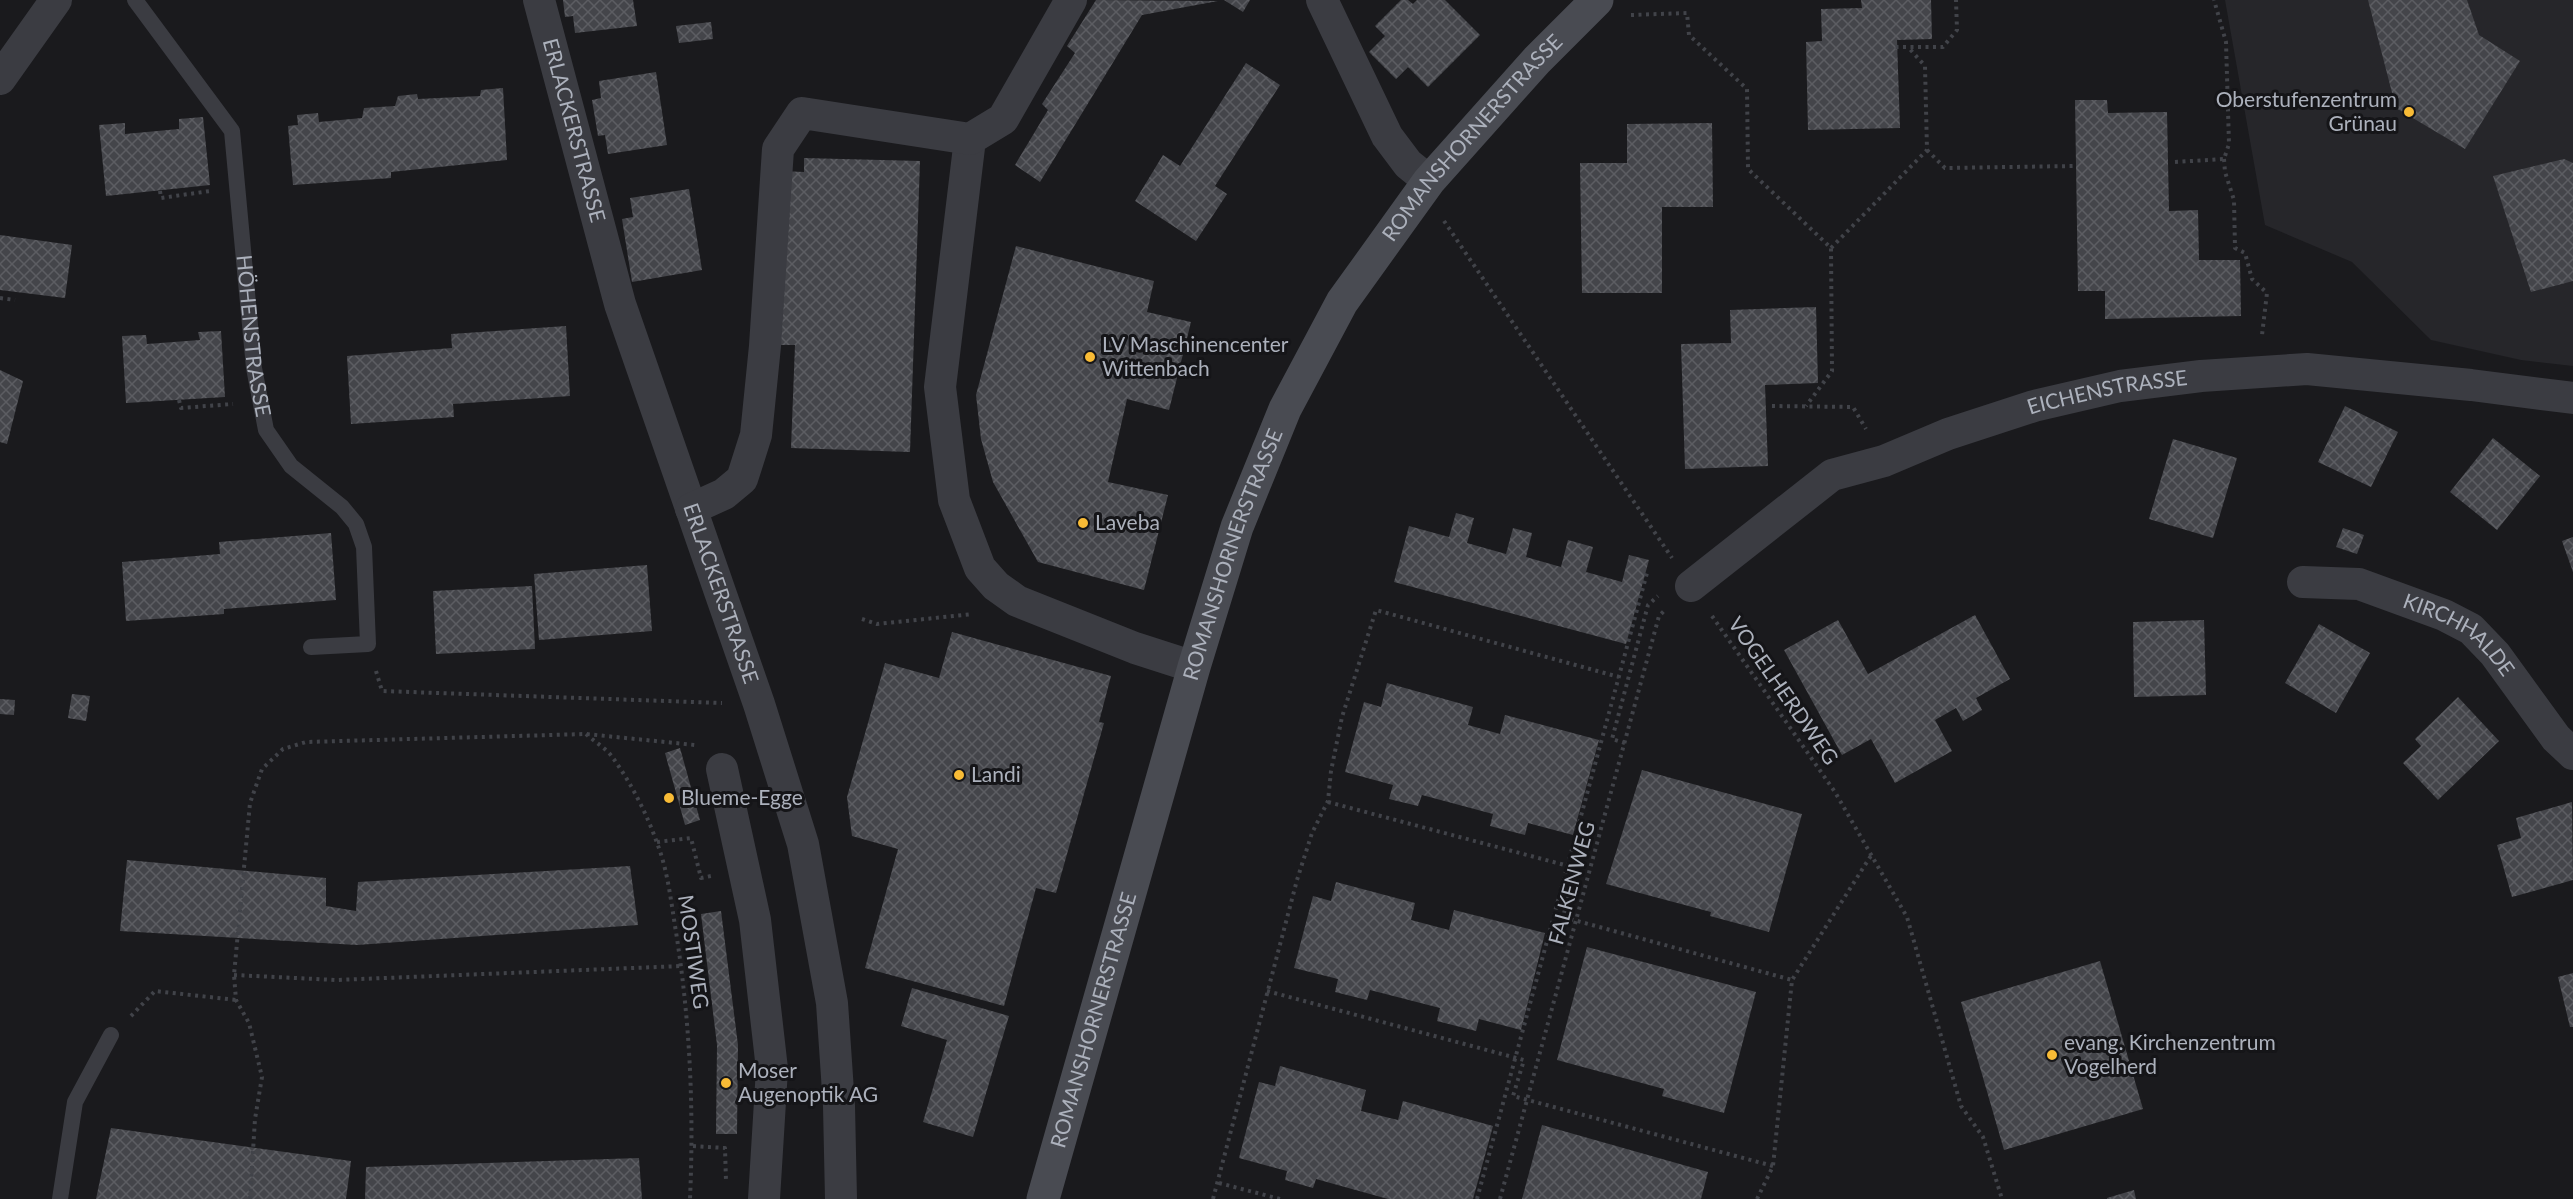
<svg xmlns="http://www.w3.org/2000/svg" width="2573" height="1199" viewBox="0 0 2573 1199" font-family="Lato,sans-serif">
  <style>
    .built { fill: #26262a }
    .building { fill: url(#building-cross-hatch) }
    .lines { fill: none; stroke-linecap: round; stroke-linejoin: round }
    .path { stroke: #414349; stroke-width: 4; stroke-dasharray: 3 4.5; stroke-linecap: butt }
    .lane { stroke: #3b3c42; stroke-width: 16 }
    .street { stroke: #3b3c42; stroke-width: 32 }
    .secondary { stroke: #494b52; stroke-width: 33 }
    .poi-dot { fill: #f8bb36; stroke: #151518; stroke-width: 2 }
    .labels { text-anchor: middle; stroke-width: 6; stroke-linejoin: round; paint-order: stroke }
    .poi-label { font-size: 21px; fill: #acb1bc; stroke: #151518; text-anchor: start }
    .street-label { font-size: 21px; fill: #acb1bc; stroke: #151518 }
  </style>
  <defs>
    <pattern id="building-cross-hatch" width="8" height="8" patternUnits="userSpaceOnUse" patternTransform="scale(1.5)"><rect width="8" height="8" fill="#44454a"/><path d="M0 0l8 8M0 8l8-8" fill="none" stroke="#5c5d62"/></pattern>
  </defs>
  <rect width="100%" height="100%" fill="#1a1a1d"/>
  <path class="built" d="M2225,0h348v366l-52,-6 -90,-20 -79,-78 -87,-37z"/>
  <g class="building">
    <path d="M563,0h70l4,26 -62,7 -2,-17 -8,1z"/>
    <path d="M1096,0l122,1 -76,14 -102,167 -25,-17 33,-55 -6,-6 33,-51 -8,-7z"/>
    <path d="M1224,0h26l-7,12z"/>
    <path d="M1401,0h7l5,4 4,-4h28l35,35 -52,52 -20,-20 -12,12 -27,-27 16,-16 -10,-10z"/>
    <path d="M1861,0h70l1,39 -35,1 3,88 -92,2 -2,-88 16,-1 -1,-32 41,-1z"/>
    <path d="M2368,0h99l12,35 41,26 -55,88 -69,-41z"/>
    <path d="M711,22l2,17 -34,4 -3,-17z"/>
    <path d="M1246,63l34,22 -65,101 12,8 -31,47 -61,-40 28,-46 17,11z"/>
    <path d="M656,72l11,73 -59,9 -3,-19 -7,1 -6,-36 9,-2 -2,-17z"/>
    <path d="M503,88l4,72 -116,12v6l-98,7 -5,-59 10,-1 -1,-10 21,-2 1,9 43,-4 2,-10 31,-2 3,-10 19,-2 1,5 62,-3 1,-6z"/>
    <path d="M2075,100h32l1,13 59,-1 2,99 29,-1 1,50h41l1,56 -136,3v-28h-27z"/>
    <path d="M203,117l7,68 -104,11 -7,-71 26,-2v11l54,-5v-10z"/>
    <path d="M1712,123l1,84h-51v86h-80l-2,-130h47v-39z"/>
    <path d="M804,158l116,3 -10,291 -119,-4 4,-103h-18l5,-174 22,1z"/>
    <path d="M2564,159l9,4v118l-42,11 -38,-116z"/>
    <path d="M689,189l13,81 -70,12 -10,-63 11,-2 -3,-19z"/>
    <path d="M0,235l72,10 -7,53 -65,-8z"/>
    <path d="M1016,246l138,35 -7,31 44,10 -22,88 -42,-11 -19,83 60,13 -24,95 -106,-28 -45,-80 -12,-43 -5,-44z"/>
    <path d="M1816,307l2,76 -53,2 3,81 -83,3 -4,-125 50,-1 -1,-33z"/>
    <path d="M566,326l4,70 -117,8 1,13 -103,7 -4,-68 105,-8 -1,-14z"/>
    <path d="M221,331l4,66 -99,6 -4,-67 24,-1 1,9 53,-4 -2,-8z"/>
    <path d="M0,370l23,11 -16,63 -7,-2z"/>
    <path d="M2345,406l53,26 -27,55 -53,-25z"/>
    <path d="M2493,438l47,38 -43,54 -47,-38z"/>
    <path d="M2173,439l64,19 -24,80 -64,-19z"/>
    <path d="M1456,513l18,5 -7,25 39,11 7,-26 19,5 -6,24 35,10 7,-27 25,7 -7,25 36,10 7,-27 20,5 -23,84 -232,-62 15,-56 40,11z"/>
    <path d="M2343,528l21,7 -7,19 -21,-7z"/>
    <path d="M331,533l5,67 -112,9v5l-98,7 -4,-59 98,-8 -1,-12z"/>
    <path d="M2573,537v35l-11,-31z"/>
    <path d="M647,565l5,66 -113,9 -5,-66z"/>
    <path d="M532,586l3,63 -99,5 -3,-63z"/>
    <path d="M1975,615l35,64 -34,19 6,12 -19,11 -7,-13 -21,12 17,31 -57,32 -24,-44 -29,16 -58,-105 54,-30 30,54z"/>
    <path d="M2204,620l2,75 -72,2 -1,-75z"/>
    <path d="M2319,624l51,29 -34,60 -51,-30z"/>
    <path d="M952,632l159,44 -12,46 5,1 -48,170 -20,-5 -32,118 -139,-38 33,-119 -46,-13 -5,-39 38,-134 54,15z"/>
    <path d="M1387,683l86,24 -5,18 32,9 5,-19 94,25 -26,95 -45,-12 -3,12 -35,-9 3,-12 -71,-19 -4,11 -29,-7 4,-14 -48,-13 19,-70 17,5z"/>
    <path d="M72,694l18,2 -4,25 -18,-3z"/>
    <path d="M2458,697l41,44 -61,59 -35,-37 18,-17 -6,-7z"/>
    <path d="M0,699l15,1 -1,15 -14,-1z"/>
    <path d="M680,748l20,72 -15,5 -20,-72z"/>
    <path d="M1642,770l160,44 -33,118 -59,-16 1,-4 -105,-28z"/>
    <path d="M2572,802l1,78 -61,17 -15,-52 24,-7 -5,-20z"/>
    <path d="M127,860l199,18v28l30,5 2,-29 272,-16 8,59 -281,20 -237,-14z"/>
    <path d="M1336,882l79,21 -4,17 38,10 5,-20 91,23 -24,97 -42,-11 -3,12 -39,-10 3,-13 -70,-18 -3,10 -32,-8 3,-13 -44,-11 19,-72 18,5z"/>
    <path d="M721,911l17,134 -1,89h-21l1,-89 -16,-131z"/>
    <path d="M1587,947l169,45 -32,121 -62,-17 2,-7 -107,-29z"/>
    <path d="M2100,961l43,148 -139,41 -43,-148z"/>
    <path d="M2573,973v54h-3l-12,-50z"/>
    <path d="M912,988l97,28 -36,121 -50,-15 24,-82 -46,-14z"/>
    <path d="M1280,1066l86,24 -5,21 37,9 5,-19 90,25 -20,73h-85l-72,-20 -3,9 -28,-8 2,-9 -48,-13 20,-76 16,4z"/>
    <path d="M1542,1125l166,47 -7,27h-179z"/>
    <path d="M111,1128l240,33 -5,38h-250z"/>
    <path d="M639,1158l3,41h-277l1,-32z"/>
    <path d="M2134,1190l2,9h-29v-1z"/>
  </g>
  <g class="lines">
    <g class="path">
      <path d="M1631,15l56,-2 2,22 58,54 1,80 83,79 1,123 -26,35"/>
      <path d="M1888,47h55l14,-17 -1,-30"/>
      <path d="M1927,150l18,18 129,-2"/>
      <path d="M2224,159l1,13 9,28 1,48 10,5 7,26 15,14 -5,42"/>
      <path d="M2175,162l49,-3 5,-15 -3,-102 -12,-42"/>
      <path d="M160,191l1,7 49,-7"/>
      <path d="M1444,221l228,337"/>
      <path d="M1831,248l96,-98 -2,-84 -17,-19"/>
      <path d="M0,298l15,2"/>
      <path d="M179,400l2,8 52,-4"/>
      <path d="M1772,406l81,1 13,22"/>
      <path d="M1712,616l123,176 72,125 54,189 22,31 19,62"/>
      <path d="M862,619l15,5 96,-10"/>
      <path d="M376,671l6,20 340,12"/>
      <path d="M586,734c9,8 21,15 27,24 18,25 34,56 44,85 11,28 14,59 19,89 14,89 18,177 14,267"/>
      <path d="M1625,743l-13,-4 36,-134 10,-9"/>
      <path d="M1328,802l248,66 -13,49 229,63"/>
      <path d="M657,842l34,-4 10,40 10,-2"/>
      <path d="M234,975l102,5 346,-14"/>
      <path d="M1267,991l257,69 -11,36 260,70"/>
      <path d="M131,1016l24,-25 81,9"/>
      <path d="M693,1146l32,2 1,33"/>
      <path d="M1219,1183l61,16"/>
      <path d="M250,1199l5,-80 7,-42 -13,-54 -13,-23 -2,-25 16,-172 12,-34 21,-20 23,-7 280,-8 109,11"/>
      <path d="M1213,1199l84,-319 15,-47 16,-32 3,-30 11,-54 34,-107 243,67"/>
      <path d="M1477,1199l170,-626"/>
      <path d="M1500,1199l159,-583 7,-7"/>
      <path d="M1757,1199l16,-33 19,-186 80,-126"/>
    </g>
    <g class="lane">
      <path id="s1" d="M135,0l97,131 22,237 12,62 25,36 51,41 14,17 8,23 4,97 -57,3"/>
      <path d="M60,1199l15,-97 36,-67"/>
    </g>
    <g class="street">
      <path id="s2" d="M539,0l81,304 139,400 44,140 29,159 7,103 2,93"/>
      <path d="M1322,0l65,136 21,28 21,17"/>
      <path d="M0,79l56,-79"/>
      <path d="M970,139l-30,248 14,113 26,68 16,18 21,15 118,47 59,19"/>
      <path d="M691,509l33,-15 18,-15 14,-44 9,-89 13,-197 24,-36 168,26 33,-20 68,-119"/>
      <path id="s3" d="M2303,582l56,2 85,31 27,14 24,25 61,84 17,16"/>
      <path id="s4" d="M1691,586l141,-111 52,-14 64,-27 86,-28 86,-20 81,-10 106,-7 164,16 102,13"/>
      <path d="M722,769l33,151 17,149 -8,130"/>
    </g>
    <path class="secondary" id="s5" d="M1043,1199l151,-532 43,-140 48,-118 57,-107 87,-121 108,-121 60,-60"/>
  </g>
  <g class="poi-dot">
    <circle cx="2409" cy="112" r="6"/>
    <circle cx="1090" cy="357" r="6"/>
    <circle cx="1083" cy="523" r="6"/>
    <circle cx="959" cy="775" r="6"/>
    <circle cx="669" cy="798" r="6"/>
    <circle cx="2052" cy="1055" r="6"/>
    <circle cx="726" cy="1083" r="6"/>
  </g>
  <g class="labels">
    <g class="poi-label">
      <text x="2397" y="107" text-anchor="end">Oberstufenzentrum<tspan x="2397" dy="24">Grünau</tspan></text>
      <text x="1102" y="352">LV Maschinencenter<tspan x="1102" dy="24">Wittenbach</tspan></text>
      <text x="1095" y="530">Laveba</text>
      <text x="971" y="782">Landi</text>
      <text x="681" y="805">Blueme-Egge</text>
      <text x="2064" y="1050">evang. Kirchenzentrum<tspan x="2064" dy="24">Vogelherd</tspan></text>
      <text x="738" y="1078">Moser<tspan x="738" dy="24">Augenoptik AG</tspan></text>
    </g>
    <g class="street-label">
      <text dy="7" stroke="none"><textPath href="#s2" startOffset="135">ERLACKERSTRASSE</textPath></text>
      <text dy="7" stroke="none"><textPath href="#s5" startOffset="1158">ROMANSHORNERSTRASSE</textPath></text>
      <text dy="7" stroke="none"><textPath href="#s1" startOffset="369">HÖHENSTRASSE</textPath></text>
      <text dy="7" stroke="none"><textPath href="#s4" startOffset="468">EICHENSTRASSE</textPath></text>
      <text dy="7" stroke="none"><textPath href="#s5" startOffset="672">ROMANSHORNERSTRASSE</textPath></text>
      <text dy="7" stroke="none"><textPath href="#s2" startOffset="621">ERLACKERSTRASSE</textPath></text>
      <text dy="7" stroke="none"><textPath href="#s3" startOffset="170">KIRCHHALDE</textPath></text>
      <text transform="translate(1783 691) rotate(55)" y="7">VOGELHERDWEG</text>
      <text transform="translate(1572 883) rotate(-75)" y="7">FALKENWEG</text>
      <text transform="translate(693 952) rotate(82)" y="7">MOSTIWEG</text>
      <text dy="7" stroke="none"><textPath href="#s5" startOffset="186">ROMANSHORNERSTRASSE</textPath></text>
    </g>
  </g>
</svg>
